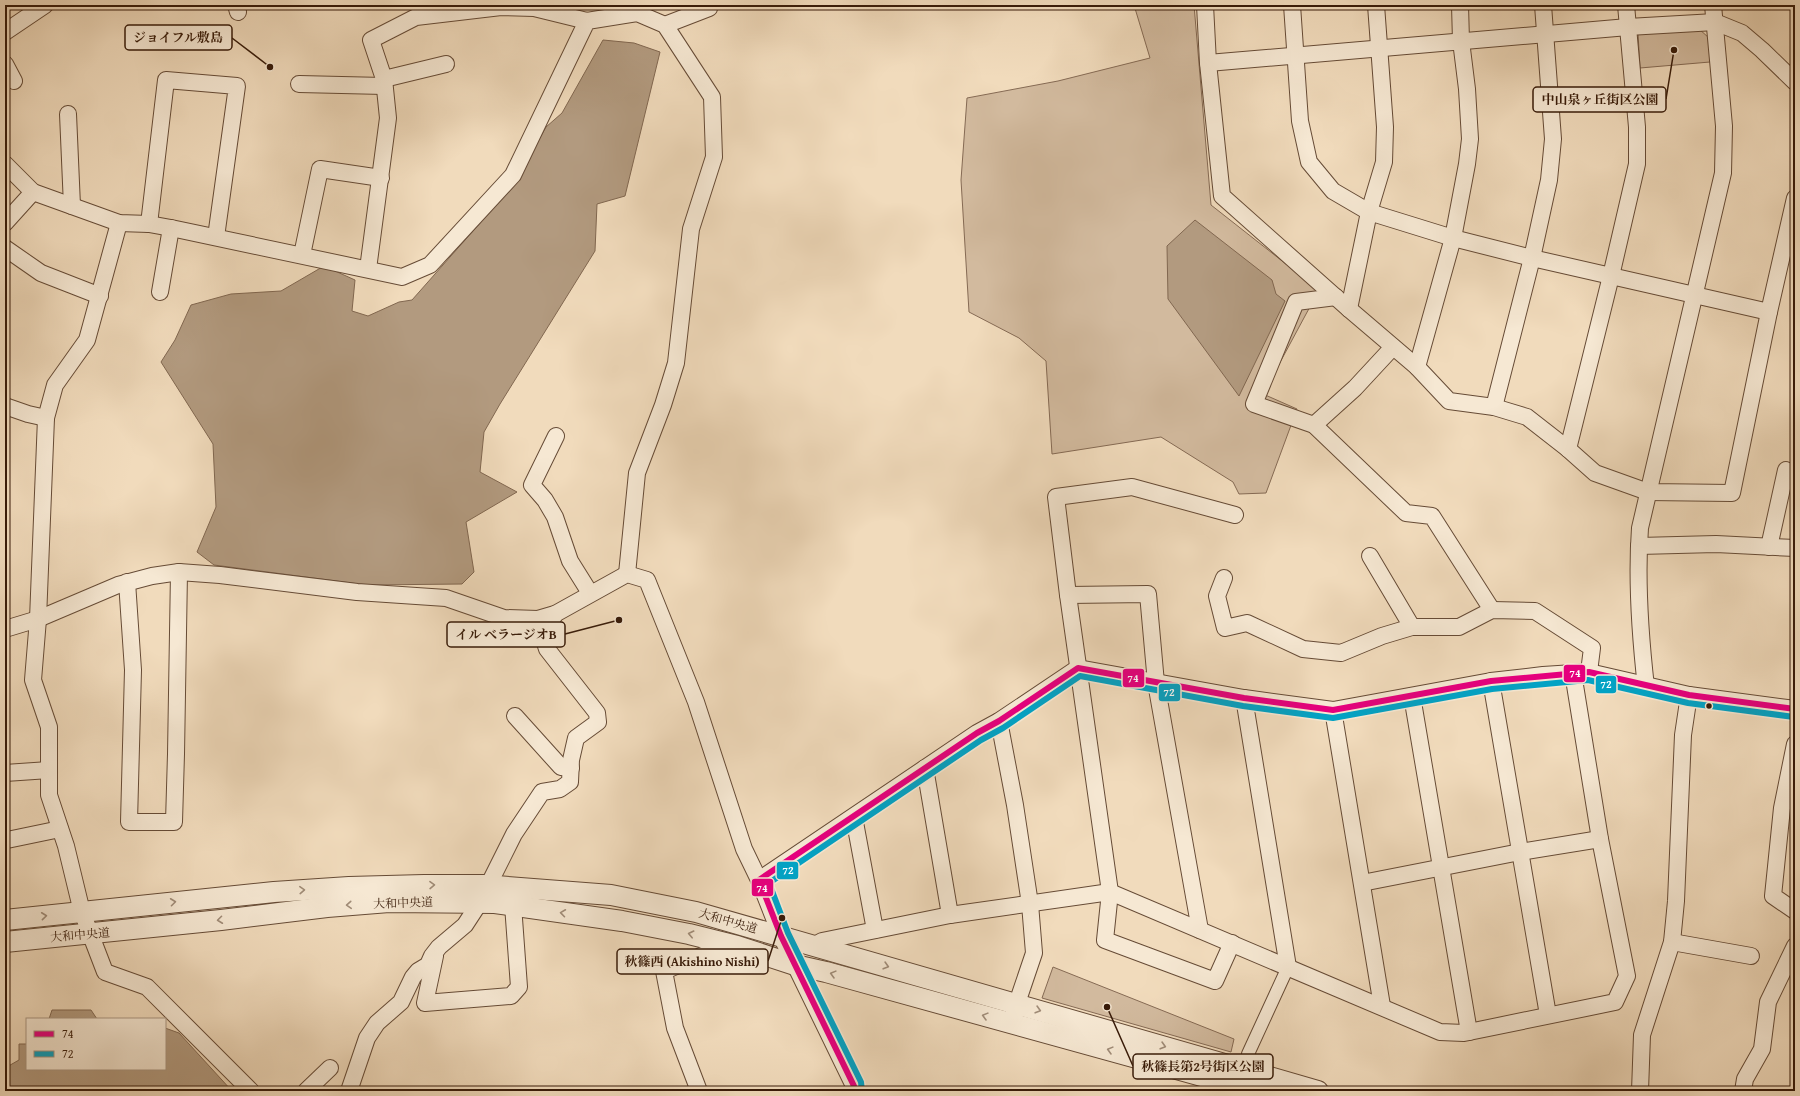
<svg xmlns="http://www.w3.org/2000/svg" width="1800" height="1096" viewBox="0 0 1800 1096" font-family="'Gentium Book Plus','Noto Serif JP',serif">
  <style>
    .green { fill: #d2ba9e; stroke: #856a54 }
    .water { fill: #b29a7f; stroke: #816750 }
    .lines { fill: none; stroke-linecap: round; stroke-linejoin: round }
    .pedestrian-casing { stroke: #664b36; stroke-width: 14 }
    .minor-casing { stroke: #664b36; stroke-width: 18 }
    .tertiary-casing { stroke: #664b36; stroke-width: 22 }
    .pedestrian { stroke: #f6e8d3; stroke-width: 12 }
    .minor { stroke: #f6e8d3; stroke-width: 16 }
    .tertiary { stroke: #f6e8d3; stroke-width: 20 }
    .bus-1-casing { stroke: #f6e8d3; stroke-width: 9 }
    .bus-2-casing { stroke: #f6e8d3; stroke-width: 9 }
    .bus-1 { stroke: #e5007d; stroke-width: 6 }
    .bus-2 { stroke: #03a2c4; stroke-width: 6 }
    .oneway { stroke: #a08c78 }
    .bus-dot { fill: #381b09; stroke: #f6e8d3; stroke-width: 1.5 }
    .labels { text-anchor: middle; stroke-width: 4; stroke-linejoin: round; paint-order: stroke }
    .street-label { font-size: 12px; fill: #381b09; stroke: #f6e8d3 }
    .leader { fill: none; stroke: #381b09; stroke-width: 1.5 }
    .callout-dot { fill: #381b09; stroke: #f6e8d3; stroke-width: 1.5 }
    .callout { fill: #f6e8d3; stroke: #381b09; stroke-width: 1.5 }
    .callout-label { font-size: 13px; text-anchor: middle; font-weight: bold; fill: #381b09 }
    .line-badge { stroke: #f6e8d3; stroke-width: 1.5 }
    .badge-label { font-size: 11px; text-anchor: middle; font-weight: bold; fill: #fff }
  </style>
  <rect width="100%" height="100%" fill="#f1dbbc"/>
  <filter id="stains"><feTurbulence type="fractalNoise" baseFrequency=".005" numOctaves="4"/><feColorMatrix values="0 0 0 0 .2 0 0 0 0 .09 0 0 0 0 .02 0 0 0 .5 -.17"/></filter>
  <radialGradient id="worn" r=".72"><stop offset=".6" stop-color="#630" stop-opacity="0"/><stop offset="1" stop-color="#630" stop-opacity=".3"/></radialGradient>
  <g class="green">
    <path d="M1134,5h60l17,200 108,85 -56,104 34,15 -31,84 -27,1 -6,-12 -72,-45 -109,17 -6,-93 -27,-23 -50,-26 -8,-132 6,-82 91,-17 92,-23z"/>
    <path d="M1698,28l11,10 1,24 -70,6 -2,-35z"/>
    <path d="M1053,967l181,72 -3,13 -189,-54z"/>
  </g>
  <g class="water">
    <path d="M603,40l31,3 26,9 -35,144 -28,8 -2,47 -95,153 -16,28 -4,40 37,20 -51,30 8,50 -12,12 -95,1 -153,-20 -17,-13 19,-45 -3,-63 -52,-82 14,-22 16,-35 40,-11 50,-3 43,-25 31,14 -3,31 16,5 31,-14 13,-2 100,-113 34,-60 16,-14z"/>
    <path d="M1195,220l77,60 4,14 9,7 -46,95 -71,-97 -1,-53z"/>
    <path d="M52,1010h39l6,9h-48z"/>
    <path d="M165,1028l14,5 53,58h-227v-23l14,-8v-16h8v25h138z"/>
  </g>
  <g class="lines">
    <g class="pedestrian-casing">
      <path id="pedestrian" d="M1248,1054l40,-87"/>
    </g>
    <g class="minor-casing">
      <g id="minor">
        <path d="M236,5l2,7"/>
        <path d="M1205,5l3,58 14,133 127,113 68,58 32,34 45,6 33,10 41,32 27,24 53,19 84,1 37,-181 26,-114"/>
        <path d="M1292,5l8,116 9,41 24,29 36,21 84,26 79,20 237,54"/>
        <path d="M665,25l44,-17v-3"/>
        <path d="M5,32l40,-27"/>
        <path d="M1208,63l420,-36 87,-5 27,11 20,17 33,32"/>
        <path d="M5,64l9,17"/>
        <path d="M384,79l62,-15"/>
        <path d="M299,84l85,2"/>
        <path d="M68,114l4,92"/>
        <path d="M5,164l28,28 86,31 30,1 22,4 231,49 28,-12 83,-90 74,-154 50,-8 28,12 47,72 2,60 -23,72 -15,134 -13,42 -26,68 -10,101"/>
        <path d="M5,223l28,-31"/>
        <path d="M119,223l-32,117 -32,45 -9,33 -8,201 -5,61 16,47v68l17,51 16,66 23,60 42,15 104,104"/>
        <path d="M149,224l17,-144 71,6 -21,151"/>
        <path d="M5,248l36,25 59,23"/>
        <path d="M302,255l18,-86 61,9"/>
        <path d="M368,269l20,-151 -4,-39 -13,-39 45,-23 85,-10 33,1 53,13"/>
        <path d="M160,292l11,-64"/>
        <path d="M1336,297l-40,5 -42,102 60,21 92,88 26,3 60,94"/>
        <path d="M1349,309l20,-97 15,-50 1,-35 -9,-122"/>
        <path d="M1417,367l36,-129 14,-74 3,-25 -3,-50 -6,-48 -1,-36"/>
        <path d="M5,406l23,8 18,4"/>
        <path d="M1494,407l38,-149 17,-78 4,-41 -10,-134"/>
        <path d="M1314,425l41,-37 38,-41"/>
        <path d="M556,436l-24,49 13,15 10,17 15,44 20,32"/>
        <path d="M1568,449l43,-173 26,-112v-37l-11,-122"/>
        <path d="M1639,546l77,-2 79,4"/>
        <path d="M1769,547l17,-77"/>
        <path d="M1370,556l42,71"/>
        <path d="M1224,578l-7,18 8,32 22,-5 56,26 38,4 41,-17 30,-9h47l33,-17 43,1 57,37 -3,24"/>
        <path d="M127,582l6,88 -4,152h45l2,-68 3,-182"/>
        <path d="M1068,595l80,-1 8,89 44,247"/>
        <path d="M5,629l33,-10 80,-34 34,-9 27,-4 41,3 137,17 89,6 58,20 34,1 17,-5 72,-40 20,6 49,122 48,147 15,31 22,56 73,150v5"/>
        <path d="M1491,681l57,334"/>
        <path d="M1646,687c-6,-53 -10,-105 -6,-159l83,-355 1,-47 -11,-121"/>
        <path d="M1412,696l57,336"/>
        <path d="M1244,698l44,269"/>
        <path d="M1333,710l49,296"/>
        <path d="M515,716l46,51 10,1"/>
        <path d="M999,721l16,84 15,99 4,49 -21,62"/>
        <path d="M1795,744l-13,64 -9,88 22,15"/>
        <path d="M925,768l25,147"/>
        <path d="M5,773l44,-3"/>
        <path d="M854,817l21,113"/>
        <path d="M7,840l53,-11"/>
        <path d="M759,880l218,-147 22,-12 79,-53 166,30 89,12 158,-29 52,-6 46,-3 100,23 106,14"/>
        <path d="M1362,883l158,-31 80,-13"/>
        <path d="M1672,942l79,14"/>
        <path d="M1232,943l-17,38 -110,-41 5,-48 -42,-297 -12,-98 76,-10 103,28"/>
        <path d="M813,946l9,-5 128,-26 160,-23 330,140 24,1 151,-31 12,-26 -27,-137 -27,-166"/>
        <path d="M435,956l-10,47 86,-7 8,-9 -6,-82"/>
        <path d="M306,1091l24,-23"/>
        <path d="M349,1091l18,-53 10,-15 24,-21 12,-25 5,-6 10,-6 4,-9 7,-9 26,-22 15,-23 34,-68 28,-42 18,-3 10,-7 1,-22 5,-22 22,-16 -1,-9 -50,-64 -4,-12 12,-23"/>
        <path d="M699,1091l-24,-63 -11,-57 49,-20 3,-10"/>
        <path d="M1640,1091l2,-56 30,-93 4,-41 7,-166 6,-40"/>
        <path d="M1743,1091l2,-12 17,-30 6,-47 27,-56"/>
      </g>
    </g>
    <g class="tertiary-casing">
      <g id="tertiary">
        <path d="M5,920l269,-28 75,-5 75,-2h59l128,10 85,17 622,179"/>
        <path d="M5,942l216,-22 106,-13 62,-5 106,1 127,18 67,13 48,12 58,19 31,7 430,119"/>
      </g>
    </g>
    <use href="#pedestrian" class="pedestrian"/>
    <use href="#minor" class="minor"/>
    <use href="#tertiary" class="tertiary"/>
    <g class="bus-1-casing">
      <path id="bus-1" d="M854,1091v-5l-73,-150 -22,-56 218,-147 22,-12 79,-53 166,30 89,12 158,-29 98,-9 100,23 106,14"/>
    </g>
    <g class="bus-2-casing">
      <path id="bus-2" d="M862,1091l-1,-9 -73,-149 -19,-50 212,-143 22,-12 77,-52 163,30 90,12 159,-29 96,-9 100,23 106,14"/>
    </g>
    <use href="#bus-1" class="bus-1"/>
    <use href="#bus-2" class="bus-2"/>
  </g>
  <defs><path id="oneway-chevron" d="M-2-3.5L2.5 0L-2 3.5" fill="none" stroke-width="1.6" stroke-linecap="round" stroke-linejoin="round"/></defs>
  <g class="oneway">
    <use href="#oneway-chevron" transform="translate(432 885) rotate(-1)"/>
    <use href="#oneway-chevron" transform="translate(302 890) rotate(-3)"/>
    <use href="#oneway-chevron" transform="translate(173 902) rotate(-7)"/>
    <use href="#oneway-chevron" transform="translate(349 905) rotate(176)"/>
    <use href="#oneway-chevron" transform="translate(563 913) rotate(-172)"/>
    <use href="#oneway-chevron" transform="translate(44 916) rotate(-6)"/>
    <use href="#oneway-chevron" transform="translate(220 920) rotate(173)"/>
    <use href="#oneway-chevron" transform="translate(691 934) rotate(-167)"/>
    <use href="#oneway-chevron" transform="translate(886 966) rotate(16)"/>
    <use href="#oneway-chevron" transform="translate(833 974) rotate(-165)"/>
    <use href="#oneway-chevron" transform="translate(1038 1010) rotate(16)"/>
    <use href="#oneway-chevron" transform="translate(985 1016) rotate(-165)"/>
    <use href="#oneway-chevron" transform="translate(1163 1046) rotate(16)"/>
    <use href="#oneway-chevron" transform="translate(1110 1050) rotate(-165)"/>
  </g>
  <circle class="bus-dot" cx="1709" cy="706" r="3.5"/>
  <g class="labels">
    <g class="street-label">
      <text transform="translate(403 903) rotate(-2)" y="4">大和中央道</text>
      <text transform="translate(728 921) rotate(16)" y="4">大和中央道</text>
      <text transform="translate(80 935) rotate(-5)" y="4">大和中央道</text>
    </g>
  </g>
  <path class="leader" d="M270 67L232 38M1674 50L1666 99M619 620L565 634M782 918L768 961M1107 1007L1133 1066"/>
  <g class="callout-dot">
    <circle cx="270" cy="67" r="4"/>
    <circle cx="1674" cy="50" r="4"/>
    <circle cx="619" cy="620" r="4"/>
    <circle cx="782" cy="918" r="4"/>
    <circle cx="1107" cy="1007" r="4"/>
  </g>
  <g class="callout">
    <rect x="125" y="25" width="107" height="25" rx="4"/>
    <rect x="1533" y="87" width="133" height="25" rx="4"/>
    <rect x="447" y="622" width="118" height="25" rx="4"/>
    <rect x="617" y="949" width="151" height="25" rx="4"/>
    <rect x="1133" y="1054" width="140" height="25" rx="4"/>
  </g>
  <g class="callout-label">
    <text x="178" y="42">ジョイフル敷島</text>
    <text x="1600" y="104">中山泉ヶ丘街区公園</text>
    <text x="506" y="639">イル ベラージオB</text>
    <text x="692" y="966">秋篠西 (Akishino Nishi)</text>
    <text x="1203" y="1071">秋篠長第2号街区公園</text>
  </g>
  <g class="line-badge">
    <rect x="1563" y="664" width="23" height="19" rx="4" fill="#e5007d"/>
    <rect x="1122" y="668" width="23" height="20" rx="4" fill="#e5007d"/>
    <rect x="1595" y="675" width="22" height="19" rx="4" fill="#03a2c4"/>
    <rect x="1158" y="683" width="23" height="19" rx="4" fill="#03a2c4"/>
    <rect x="776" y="861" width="23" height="19" rx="4" fill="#03a2c4"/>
    <rect x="751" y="878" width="23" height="19" rx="4" fill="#e5007d"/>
  </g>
  <g class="badge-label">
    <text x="1575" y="677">74</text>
    <text x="1133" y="682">74</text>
    <text x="1606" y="688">72</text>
    <text x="1169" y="696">72</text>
    <text x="788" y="874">72</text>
    <text x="762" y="892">74</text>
  </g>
  <rect width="1800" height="1096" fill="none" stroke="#f1dbbc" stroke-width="20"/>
  <rect x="6" y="6" width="1788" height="1084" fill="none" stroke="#381b09" stroke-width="2"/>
  <rect x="10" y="10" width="1780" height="1076" fill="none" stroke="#381b09"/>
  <rect x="26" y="1018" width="140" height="52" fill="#f6e8d3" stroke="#aa9682"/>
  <rect x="34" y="1031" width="20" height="6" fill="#e5007d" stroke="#aa9682"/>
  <text x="62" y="1038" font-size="12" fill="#381b09">74</text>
  <rect x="34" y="1051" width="20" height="6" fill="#03a2c4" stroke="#aa9682"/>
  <text x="62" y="1058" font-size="12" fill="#381b09">72</text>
  <rect width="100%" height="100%" filter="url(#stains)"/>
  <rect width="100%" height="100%" fill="url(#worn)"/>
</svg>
